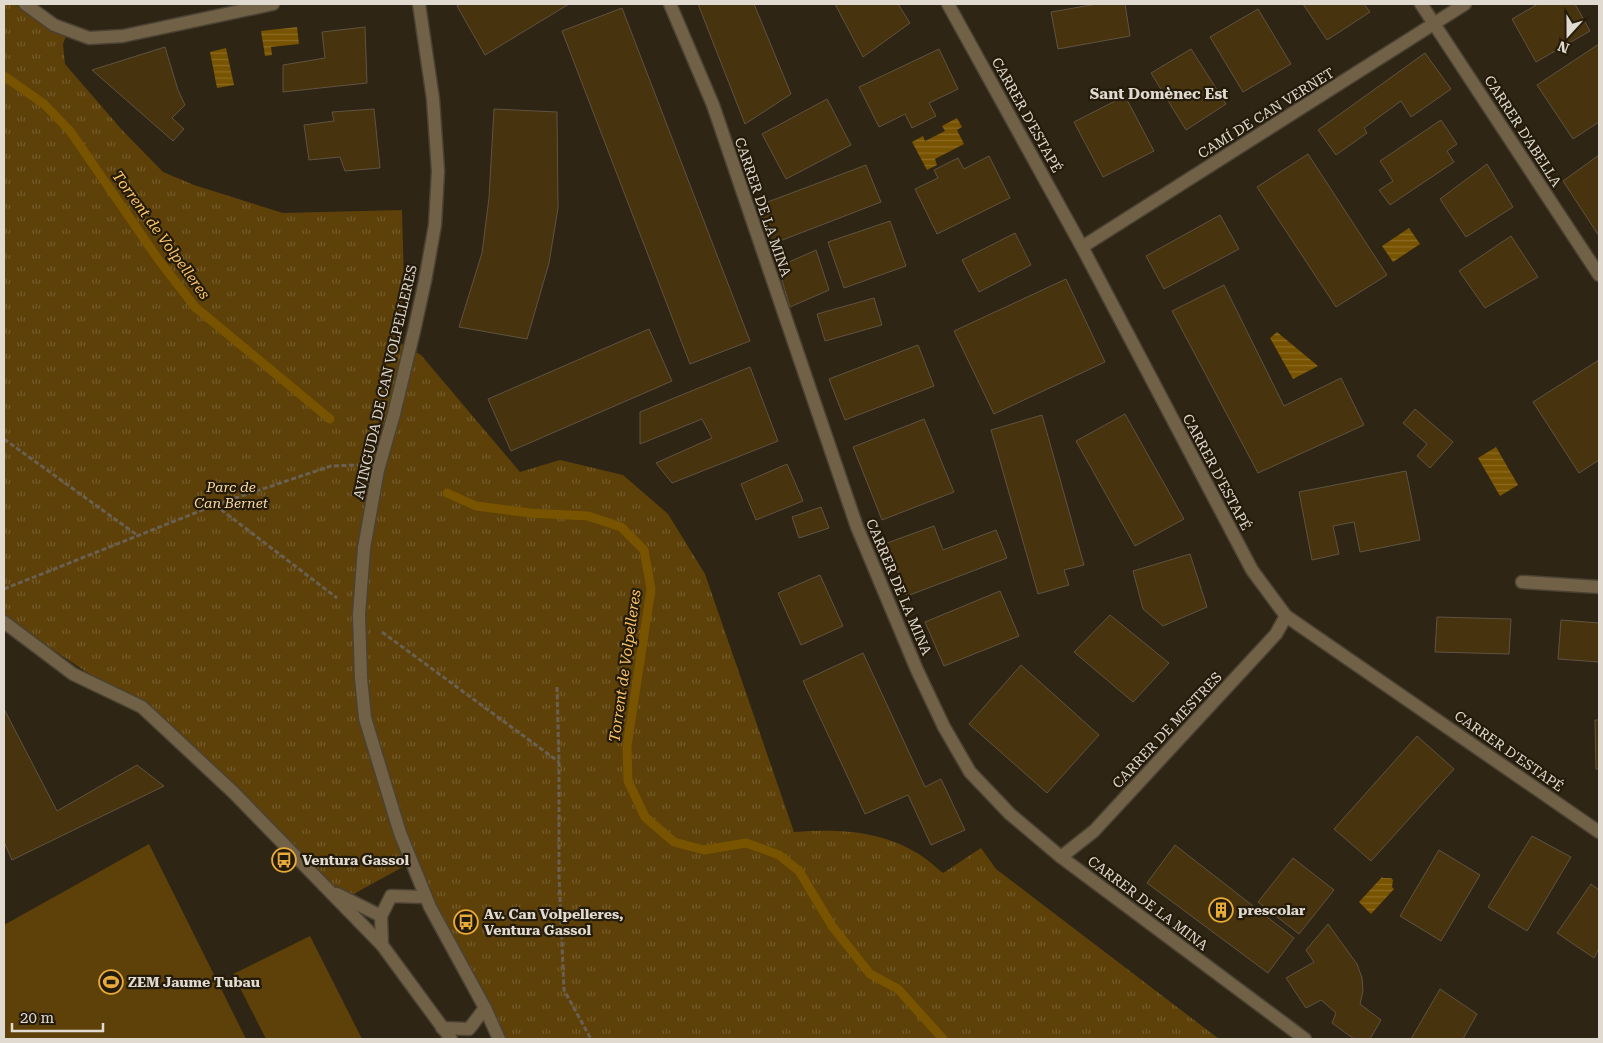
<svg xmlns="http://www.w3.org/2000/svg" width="1603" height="1043" viewBox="0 0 1603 1043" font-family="'Roboto Serif',serif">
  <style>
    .grass { fill: #5d4109 }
    .park { fill: url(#park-tufts) }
    .water { fill: url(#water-rules) }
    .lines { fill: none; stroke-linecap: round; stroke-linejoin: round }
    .stream { stroke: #785300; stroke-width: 9 }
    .building { fill: #47330e; stroke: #5f5341 }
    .street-casing { stroke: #4b4233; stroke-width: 15 }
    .path { stroke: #696052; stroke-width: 3; stroke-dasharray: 5 2.5; stroke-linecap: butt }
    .street { stroke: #716147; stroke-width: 12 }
    .labels { text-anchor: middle; stroke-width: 4.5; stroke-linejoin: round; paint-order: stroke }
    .street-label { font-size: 14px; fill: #e1dad0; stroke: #251b0b }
    .park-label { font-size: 14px; font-style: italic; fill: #f9d8a4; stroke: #251b0b }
    .poi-label { font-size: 14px; font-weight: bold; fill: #e1dad0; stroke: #251b0b; text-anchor: start }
    .neighbourhood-label { font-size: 15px; font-weight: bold; fill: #e1dad0; stroke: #251b0b }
    .water-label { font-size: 15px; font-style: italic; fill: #fec668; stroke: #251b0b }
  </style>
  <defs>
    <pattern id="park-tufts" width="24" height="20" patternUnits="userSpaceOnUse" patternTransform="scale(1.25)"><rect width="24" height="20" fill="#5d4109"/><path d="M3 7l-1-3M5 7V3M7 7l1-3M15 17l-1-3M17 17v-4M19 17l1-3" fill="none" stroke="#745c2c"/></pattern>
    <pattern id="water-rules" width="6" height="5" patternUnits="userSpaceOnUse" patternTransform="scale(1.25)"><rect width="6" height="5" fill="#785300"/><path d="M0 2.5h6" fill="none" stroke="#8b6b24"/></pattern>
  </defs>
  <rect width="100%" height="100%" fill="#2f2515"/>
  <g class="grass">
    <path d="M149,844l97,195h-242v-114z"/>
    <path d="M310,936l52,103h-96l-33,-65z"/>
  </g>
  <path class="park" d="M4,4h19l45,27 -5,13 2,20 57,66 41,42 31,13 89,28 119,-3 2,74 -7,57 24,14 99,117 40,-12 63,15 45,39 37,60 89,258c42,-3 84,-2 121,20 10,5 19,14 28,21l38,-25 15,21 223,170h-717l-92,-176 -71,39 -197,-193 -138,-92z"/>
  <g class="water">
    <path d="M297,27l2,17 -28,3 1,8 -7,1 -4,-25z"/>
    <path d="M226,48l8,37 -17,3 -7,-36z"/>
    <path d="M957,118l5,9 -5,3 7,14 -29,15 2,6 -10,5 -15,-28 11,-6 2,5 20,-10 -3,-5z"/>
    <path d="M1409,228l11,16 -27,18 -11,-16z"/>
    <path d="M1277,332l41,34 -25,13 -23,-41z"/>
    <path d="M1496,447l22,38 -18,11 -22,-38z"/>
    <path d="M1382,877l1,1h8l2,2 -1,7 2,2 -23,25 -12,-12z"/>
  </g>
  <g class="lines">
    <g class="stream">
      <path d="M4,76l40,28 26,27 88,128 37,48 135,112"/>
      <path d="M447,493l29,13 54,7 58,3 33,11 23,23 7,39 -24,157 1,35 17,36 29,25 30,8 42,-7 33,12 20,16 33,55 38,48 28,15 45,50"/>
    </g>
  </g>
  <g class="building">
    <path d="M461,4h108l-84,51 -28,-49z"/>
    <path d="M698,4h56l37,90 -46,30z"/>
    <path d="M835,4h63l12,19 -47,34z"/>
    <path d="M1097,4h28l5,32 -72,13 -7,-37z"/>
    <path d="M1303,4h61l6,8 -43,28z"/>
    <path d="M1538,4h37l15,27 -54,31 -24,-43z"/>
    <path d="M622,8l128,333 -60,23 -128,-333z"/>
    <path d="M1258,9l33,55 -48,28 -33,-55z"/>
    <path d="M365,27l2,56 -84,9v-27l42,-7 -3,-26z"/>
    <path d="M1599,44v78l-26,17 -36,-54z"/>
    <path d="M165,47l13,43 7,15 -13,13 12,11 -11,12 -81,-71z"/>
    <path d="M939,49l19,40 -29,14 7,13 -24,12 -7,-14 -26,13 -20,-40z"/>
    <path d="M1191,49l35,55 -40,26 -35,-57z"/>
    <path d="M1425,53l26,36 -40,28 -10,-16 -37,27 3,5 -31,22 -18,-25z"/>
    <path d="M1125,96l29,55 -51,26 -29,-55z"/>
    <path d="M827,99l24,46 -65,34 -24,-45z"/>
    <path d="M374,109l6,59 -35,3 -5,-14 -31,3 -5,-35 30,-4 -2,-9z"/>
    <path d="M494,109l63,3 1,96 -9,55 -22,76 -68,-12 23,-74 7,-55z"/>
    <path d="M1441,120l16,24 -10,7 7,11 -64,43 -11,-15 14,-9 -13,-20z"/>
    <path d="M1308,154l79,121 -51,32 -79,-120z"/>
    <path d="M1599,155v81l-36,-55z"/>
    <path d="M989,156l21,42 -73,36 -22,-45 23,-11 -4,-8 24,-12 6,11z"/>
    <path d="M1487,164l26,43 -47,30 -26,-38z"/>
    <path d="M866,165l15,37 -109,42 -15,-38z"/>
    <path d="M1220,215l19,34 -75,40 -18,-33z"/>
    <path d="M890,221l16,45 -62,22 -16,-46z"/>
    <path d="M1015,233l16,32 -52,27 -17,-32z"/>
    <path d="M1511,236l27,41 -53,31 -26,-37z"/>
    <path d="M816,250l13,40 -39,17 -12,-40z"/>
    <path d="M1066,279l39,83 -111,52 -40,-83z"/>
    <path d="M1224,285l60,121 57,-28 23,47 -106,48 -86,-162z"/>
    <path d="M874,298l8,27 -57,16 -8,-27z"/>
    <path d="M649,329l23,52 -161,70 -23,-52z"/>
    <path d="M918,345l16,41 -89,34 -16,-41z"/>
    <path d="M1599,360v100l-20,13 -46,-71z"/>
    <path d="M750,367l28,74 -106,42 -16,-20 56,-25 -10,-19 -62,25v-32z"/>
    <path d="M1415,409l38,33 -23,26 -13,-12 10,-12 -24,-21z"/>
    <path d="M1125,414l59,105 -49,27 -59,-105z"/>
    <path d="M1042,415l42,150 -20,5 5,15 -31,9 -47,-164z"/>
    <path d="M924,419l30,73 -72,28 -29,-73z"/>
    <path d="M787,464l16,37 -47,19 -15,-36z"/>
    <path d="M1406,471l14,69 -60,12 -6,-30 -21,4 6,28 -27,6 -13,-68z"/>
    <path d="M821,507l8,21 -30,10 -7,-21z"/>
    <path d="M934,526l9,24 53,-20 11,28 -100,38 -20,-53z"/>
    <path d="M1190,554l17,53 -44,19 -20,-17 -10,-38z"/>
    <path d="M820,575l23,51 -42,19 -23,-52z"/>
    <path d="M1000,591l19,45 -75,30 -19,-44z"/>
    <path d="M1110,615l59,48 -36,39 -59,-50z"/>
    <path d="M1437,617l74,2 -2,35 -74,-2z"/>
    <path d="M1561,620l38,3v39l-41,-3z"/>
    <path d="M863,653l62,134 16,-8 24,51 -34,15 -23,-50 -43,19 -62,-133z"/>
    <path d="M1021,665l78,70 -52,58 -78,-69z"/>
    <path d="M4,709l53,102 80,-46 27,21 -152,74 -8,-18z"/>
    <path d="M1595,720h4v49h-3z"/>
    <path d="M1417,736l37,33 -83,92 -37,-32z"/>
    <path d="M1532,836l39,21 -44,74 -39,-24z"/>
    <path d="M1175,845l119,93 -26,35 -121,-90z"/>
    <path d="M1439,850l41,25 -39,66 -41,-25z"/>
    <path d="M1293,858l41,32 -35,44 -41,-32z"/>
    <path d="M1591,884l8,6v58l-5,10 -37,-25z"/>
    <path d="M1328,924l29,40 5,14 1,13 -3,13 21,16 -11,19h-16l-22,-16 4,-10 -15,-13 -15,8 -20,-30 28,-16 -8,-12z"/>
    <path d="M1440,989l37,25 -14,25h-52z"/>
  </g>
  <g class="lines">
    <g class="street-casing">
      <g id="street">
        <path d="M25,4l29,21 35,13 34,-2 150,-32"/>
        <path d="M419,4l14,95 5,72 -3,54 -10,56 -11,50 -20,83 -16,56 -14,78 -5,67 2,63 4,40 35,115 30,74 55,101 14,31"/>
        <path d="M670,4l43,101 144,422 60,143 27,57 26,45 40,42 51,43 244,182"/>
        <path d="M948,4l134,243 170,323 34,46 313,216"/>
        <path d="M1421,4l178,271"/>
        <path d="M1082,247l383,-243"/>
        <path d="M1522,582l77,5"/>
        <path d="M4,622l69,52 69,33 92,86 148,152 69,94"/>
        <path d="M1061,857l33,-26 182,-197 10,-18"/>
        <path d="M337,894l44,22"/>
        <path d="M382,945l-1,-29 10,-20 34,1"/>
        <path d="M442,1028l27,1 16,-21"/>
      </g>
    </g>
    <g class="path">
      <path d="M4,439l133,96"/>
      <path d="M215,505l122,93"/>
      <path d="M4,589l211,-84 116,-39 27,-1"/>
      <path d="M382,632l177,130"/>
      <path d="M557,687l2,75v114l5,114 27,49"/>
    </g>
    <use href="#street" class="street"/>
  </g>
  <defs>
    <g id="bus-ring" transform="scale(1.25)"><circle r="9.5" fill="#251b0b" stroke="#e9ab38" stroke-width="1.5"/><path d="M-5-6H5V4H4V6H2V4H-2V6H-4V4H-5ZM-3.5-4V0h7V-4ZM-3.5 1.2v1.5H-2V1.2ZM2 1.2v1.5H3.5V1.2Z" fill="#e9ab38"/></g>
    <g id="building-ring" transform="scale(1.25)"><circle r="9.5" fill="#251b0b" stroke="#e9ab38" stroke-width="1.5"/><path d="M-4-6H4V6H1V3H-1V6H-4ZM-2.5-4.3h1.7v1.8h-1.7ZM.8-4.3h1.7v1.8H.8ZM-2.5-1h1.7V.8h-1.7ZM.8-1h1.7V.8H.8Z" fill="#e9ab38"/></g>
    <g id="stadium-ring" transform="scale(1.25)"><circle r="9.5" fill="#251b0b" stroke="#e9ab38" stroke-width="1.5"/><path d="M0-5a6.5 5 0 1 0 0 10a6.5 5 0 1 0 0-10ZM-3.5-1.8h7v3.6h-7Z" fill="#e9ab38"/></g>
  </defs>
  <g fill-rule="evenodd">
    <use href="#bus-ring" x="284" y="860"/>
    <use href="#building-ring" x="1221" y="910"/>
    <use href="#bus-ring" x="466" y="922"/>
    <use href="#stadium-ring" x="111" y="982"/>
  </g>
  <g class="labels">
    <g class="street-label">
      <text transform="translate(1266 113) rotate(-32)" y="5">CAMÍ DE CAN VERNET</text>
      <text transform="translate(1027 115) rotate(61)" y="5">CARRER D'ESTAPÉ</text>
      <text transform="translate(1523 131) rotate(57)" y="5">CARRER D'ABELLA</text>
      <text transform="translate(763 207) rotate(71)" y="5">CARRER DE LA MINA</text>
      <text transform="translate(385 382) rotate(-77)" y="5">AVINGUDA DE CAN VOLPELLERES</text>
      <text transform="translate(1217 472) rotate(62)" y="5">CARRER D'ESTAPÉ</text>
      <text transform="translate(899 587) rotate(67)" y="5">CARRER DE LA MINA</text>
      <text transform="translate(1167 730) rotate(-47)" y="5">CARRER DE MESTRES</text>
      <text transform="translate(1509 751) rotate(35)" y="5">CARRER D'ESTAPÉ</text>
      <text transform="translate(1148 903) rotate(37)" y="5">CARRER DE LA MINA</text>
    </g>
    <g class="park-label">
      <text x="231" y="492">Parc de<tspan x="231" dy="16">Can Bernet</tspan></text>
    </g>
    <g class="poi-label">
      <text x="302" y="865">Ventura Gassol</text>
      <text x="1238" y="915">prescolar</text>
      <text x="484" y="919">Av. Can Volpelleres,<tspan x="484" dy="16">Ventura Gassol</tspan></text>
      <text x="128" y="987">ZEM Jaume Tubau</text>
    </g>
    <g class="neighbourhood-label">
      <text x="1159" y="99">Sant Domènec Est</text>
    </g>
    <g class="water-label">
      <text transform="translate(161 235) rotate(54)" y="5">Torrent de Volpelleres</text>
      <text transform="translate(625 666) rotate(-82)" y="5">Torrent de Volpelleres</text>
    </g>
  </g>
  <rect width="1603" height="1043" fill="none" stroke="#e1dad0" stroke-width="10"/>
  <g transform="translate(1568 35) rotate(201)" stroke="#251b0b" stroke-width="4" paint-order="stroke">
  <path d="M0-4L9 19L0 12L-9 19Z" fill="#e1dad0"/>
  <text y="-8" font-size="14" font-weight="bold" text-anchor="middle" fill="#e1dad0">N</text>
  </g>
  <path d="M12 1023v8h91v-8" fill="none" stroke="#e1dad0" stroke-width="2.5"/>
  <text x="20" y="1023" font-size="15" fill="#e1dad0" stroke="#251b0b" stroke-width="4" paint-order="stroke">20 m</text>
</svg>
